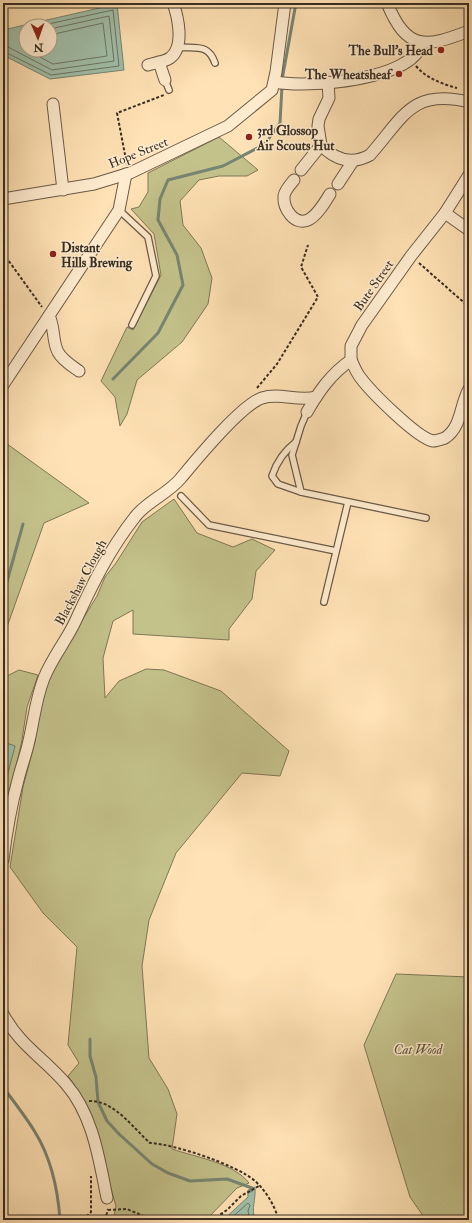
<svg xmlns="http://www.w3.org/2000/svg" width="472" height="1223" viewBox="0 0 472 1223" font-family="'IM FELL Double Pica',serif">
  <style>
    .green { fill: #c4c28b; stroke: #7e7856 }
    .water { fill: #a1bfa9; stroke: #778573; fill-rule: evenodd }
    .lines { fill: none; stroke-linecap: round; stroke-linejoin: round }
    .shore { stroke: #6c7666; stroke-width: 1 }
    .stream { stroke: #778573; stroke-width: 3 }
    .service-casing { stroke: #6a5a47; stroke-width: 8 }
    .minor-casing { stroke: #6a5a47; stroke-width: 13 }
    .path { stroke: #382d22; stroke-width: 2; stroke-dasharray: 3 2; stroke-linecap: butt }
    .service { stroke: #ffeccf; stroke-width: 5.5 }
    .minor { stroke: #ffeccf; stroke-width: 11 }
    .poi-dot { fill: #8f2418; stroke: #ffeccf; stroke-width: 1.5 }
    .labels { text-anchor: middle; stroke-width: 3; stroke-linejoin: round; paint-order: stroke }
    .poi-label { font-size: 13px; font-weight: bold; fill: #382d22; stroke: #ffeccf; text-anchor: end }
    .street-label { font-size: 13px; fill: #382d22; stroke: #ffeccf }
    .park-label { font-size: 13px; font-style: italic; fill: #5b523c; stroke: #ffeccf }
  </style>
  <rect width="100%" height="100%" fill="#ffe2b5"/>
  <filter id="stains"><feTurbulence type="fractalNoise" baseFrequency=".005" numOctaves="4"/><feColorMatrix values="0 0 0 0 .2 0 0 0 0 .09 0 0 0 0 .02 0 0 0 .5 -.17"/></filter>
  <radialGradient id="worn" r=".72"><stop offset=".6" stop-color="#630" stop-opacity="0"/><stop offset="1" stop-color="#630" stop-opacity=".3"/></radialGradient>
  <g class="green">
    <path d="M219,137l39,33 -11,6h-28l-20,4 -19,21 3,24 18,23 11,30 -4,26 -26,38 -45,38 -10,34 -7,12 -5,-29 -14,-16 26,-54 6,3 28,-55 -7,-41 -23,-25 8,-2 9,-15v-19z"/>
    <path d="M3,441l86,62 -45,20 -41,115z"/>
    <path d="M174,499l23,34 36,14 19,-8 23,11 -19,21 -4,28 -23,30v11l-96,-6v-24l-20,11 -10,37 2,40 14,-17 27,-12 18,1 57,21 68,60 -9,25 -38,-3 -66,80 -27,67 -7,46 7,92 19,31 9,25 -5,35c23,8 62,14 77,34l-12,5 -31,32h-93l3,-14c-15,-48 -17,-89 -48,-130l11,-13 -11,-18 9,-98 -34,-34 -33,-46 13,-80 12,-45 3,-26 11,-37 15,-29 33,-54 8,-19 11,-14 26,-41z"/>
    <path d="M19,670l19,5 -11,32 -5,33 -19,85v-34l12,-45 -12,-4v-68l4,2z"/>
    <path d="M396,974l73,3v243h-43l-16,-23 -46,-152z"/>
  </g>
  <g class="water">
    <path d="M117,4l7,66 -74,9 -47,-24v-25zM26,26h24v24h-24z"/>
    <path d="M3,742l12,4 -12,45z"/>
    <path d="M255,1187c1,14 -4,20 0,33h-32l25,-23v-7z"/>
  </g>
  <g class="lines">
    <g class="shore">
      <path d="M3,46l5,1 44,23 62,-9 -5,-45 -59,13"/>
      <path d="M27,50l26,14 54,-8 -4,-33 -53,12"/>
      <path d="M3,51l48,24 68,-9 -6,-56 -74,16"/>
      <path d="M229,1220l19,-17 2,2 -2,6 2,9"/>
    </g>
    <g class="stream">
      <path d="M282,80l14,-77"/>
      <path d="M113,379l45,-46 25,-48 -6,-30 -19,-35 2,-21 8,-19 55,-14 42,-22 15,-21 2,-37"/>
      <path d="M3,596l20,-72"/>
      <path d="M90,1039v17l6,21 2,25 9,19 12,13 33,30 16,9 22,8 37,-2 25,9 -1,3"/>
      <path d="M3,1087c11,15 23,30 32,45 16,26 23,59 25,88"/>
    </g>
    <g class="service-casing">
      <g id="service">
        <path d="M177,47c19,2 31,-4 38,16"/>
        <path d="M165,80l4,10"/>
        <path d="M119,210l29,27 8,39 -24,49"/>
        <path d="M307,412l-6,14 -9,29 9,37 125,26"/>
        <path d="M296,442c-12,9 -19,19 -24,34l6,8 23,8"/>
        <path d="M181,496l28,29 127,26"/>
        <path d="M324,602l24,-100"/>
      </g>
    </g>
    <g class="minor-casing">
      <g id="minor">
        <path d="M387,3c20,48 38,45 82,28"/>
        <path d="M159,62l6,18"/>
        <path d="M148,65c7,-2 16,-3 22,-7 15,-11 8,-41 3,-55"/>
        <path d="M275,82c32,6 137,-1 147,-39"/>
        <path d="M328,82l1,16 -10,21 -1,7 3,19c14,15 31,20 49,10 33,-37 41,-67 99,-53"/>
        <path d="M53,104l10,86"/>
        <path d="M301,170l20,-25"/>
        <path d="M294,180c-4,5 -9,10 -10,16 -1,12 10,30 24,24 9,-4 17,-18 22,-26"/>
        <path d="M338,184l15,-23"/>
        <path d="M3,199l91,-15 36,-11 98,-47 44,-36 4,-18 9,-69"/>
        <path d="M445,213l24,17"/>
        <path d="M49,316c6,11 3,25 9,36 4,8 14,14 21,19"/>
        <path d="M351,360c3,6 5,12 9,17 10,14 57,61 73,64 3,0 9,-2 12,-3 17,-11 15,-34 24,-49"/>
        <path d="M3,385l116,-175 7,-36"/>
        <path d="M307,412c12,-21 24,-38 44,-52v-14l11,-21 49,-69 34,-43 24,-38"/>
        <path d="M3,860c3,-26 8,-54 15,-80 3,-12 7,-23 10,-35 6,-24 7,-44 16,-67 8,-20 22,-37 31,-56 17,-37 34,-72 60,-105 12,-16 33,-23 46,-39 15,-18 60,-73 81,-80 18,-6 36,4 54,-1"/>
        <path d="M3,1014c17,32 41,44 63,70 27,31 33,75 41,114"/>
      </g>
    </g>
    <g class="path">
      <path d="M465,3l4,11"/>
      <path d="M416,66c10,12 26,18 41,22"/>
      <path d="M127,165l-10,-52 47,-18"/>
      <path d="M3,253l39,54"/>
      <path d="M419,263l50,44"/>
      <path d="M257,388l20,-24 41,-67 -17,-30 7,-22"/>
      <path d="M89,1101c25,-1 44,27 61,42 24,1 87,22 105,38 12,11 19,24 24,39"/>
      <path d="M108,1210l19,-1 26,11"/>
      <path d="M83,1220l8,-8v-36"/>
      <path d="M105,1220l3,-11"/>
      <path d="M212,1220l15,-10 14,-14 18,-10"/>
      <path d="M217,1220l6,-6"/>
    </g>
    <use href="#service" class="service"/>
    <use href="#minor" class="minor"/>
  </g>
  <g class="poi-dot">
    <circle cx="441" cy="50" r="4"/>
    <circle cx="399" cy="74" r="4"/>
    <circle cx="249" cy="137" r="4"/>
    <circle cx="53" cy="254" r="4"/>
  </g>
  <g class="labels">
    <g class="poi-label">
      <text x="433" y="55">The Bull's Head</text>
      <text x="391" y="79">The Wheatsheaf</text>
      <text x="257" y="135" text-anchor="start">3rd Glossop<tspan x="257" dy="15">Air Scouts Hut</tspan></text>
      <text x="61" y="252" text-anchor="start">Distant<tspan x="61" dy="15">Hills Brewing</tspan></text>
    </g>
    <g class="street-label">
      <text transform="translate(138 152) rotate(-22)" y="5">Hope Street</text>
      <text transform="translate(373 285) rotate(-55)" y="5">Bute Street</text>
      <text transform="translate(80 582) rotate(-62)" y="5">Blackshaw Clough</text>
    </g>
    <g class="park-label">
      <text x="418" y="1054">Cat Wood</text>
    </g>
  </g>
  <rect width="472" height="1223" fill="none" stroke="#ffe2b5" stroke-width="16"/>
  <rect x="4" y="4" width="464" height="1215" fill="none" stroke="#382d22" stroke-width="2"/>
  <rect x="8" y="8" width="456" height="1207" fill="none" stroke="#382d22"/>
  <g transform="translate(38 38) rotate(178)"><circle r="19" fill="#ffeccf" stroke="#afa08a"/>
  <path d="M0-3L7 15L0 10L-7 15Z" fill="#8f2418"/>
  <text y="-6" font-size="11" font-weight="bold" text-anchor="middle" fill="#382d22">N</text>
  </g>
  <rect width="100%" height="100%" filter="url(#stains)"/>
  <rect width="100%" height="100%" fill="url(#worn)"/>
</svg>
